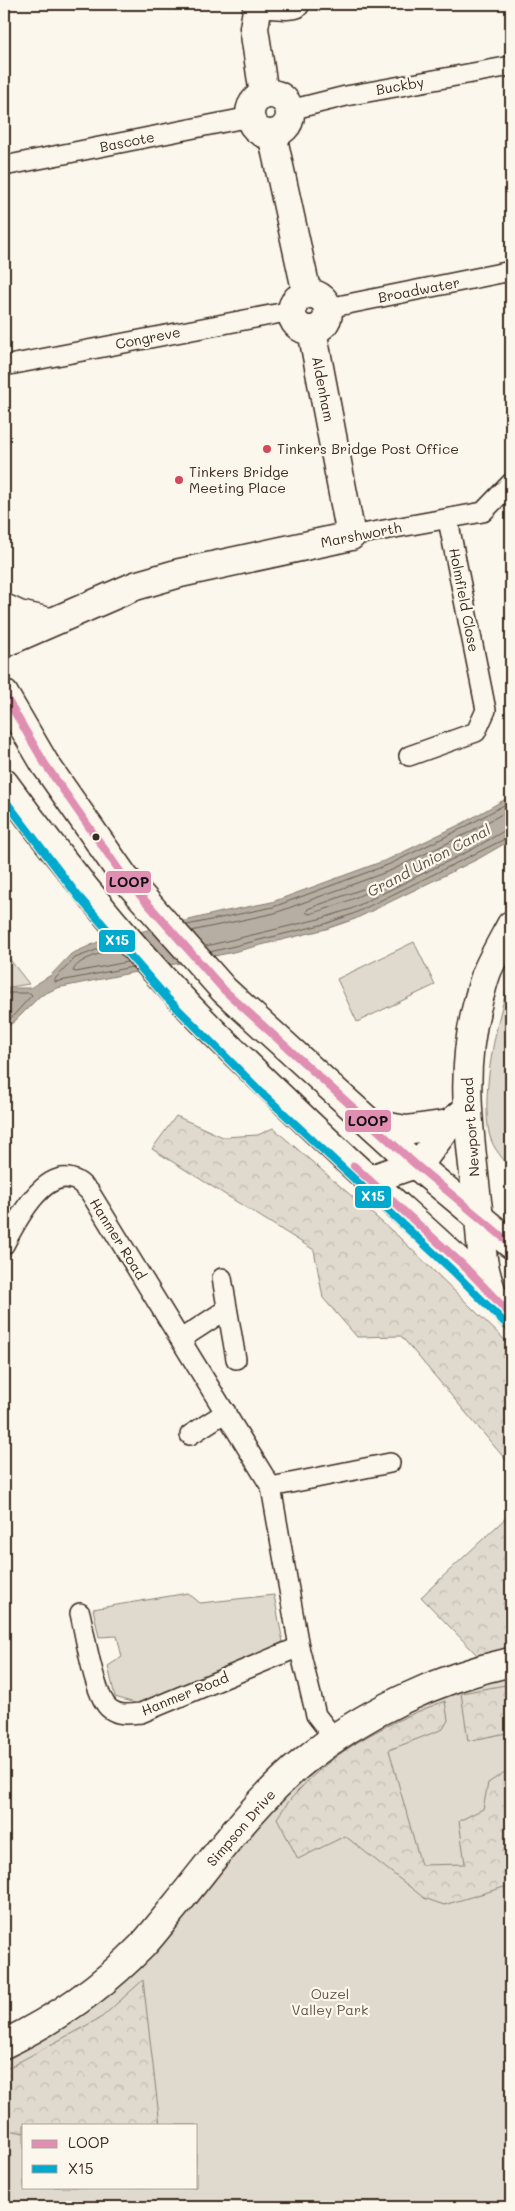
<svg xmlns="http://www.w3.org/2000/svg" width="515" height="2211" viewBox="0 0 515 2211" font-family="Mali,sans-serif">
  <style>
    .green { fill: #dfd9ce; stroke: #8d8276; fill-rule: evenodd }
    .forest { fill: url(#forest-crowns); stroke: #8d8276 }
    .water { fill: #b6aea2; stroke: #85796d }
    .lines { fill: none; stroke-linecap: round; stroke-linejoin: round }
    .shore { stroke: #6c5f53; stroke-width: 1 }
    .street-casing { stroke: #3b2a1e; stroke-width: 22 }
    .secondary-casing { stroke: #3b2a1e; stroke-width: 31 }
    .street { stroke: #fbf7ec; stroke-width: 19 }
    .secondary { stroke: #fbf7ec; stroke-width: 28 }
    .bus-1-casing { stroke: #fbf7ec; stroke-width: 11 }
    .bus-2-casing { stroke: #fbf7ec; stroke-width: 11 }
    .bus-1 { stroke: #e08fb2; stroke-width: 8 }
    .bus-2 { stroke: #00a9ce; stroke-width: 8 }
    .poi-dot { fill: #d1495b; stroke: #fbf7ec; stroke-width: 2 }
    .bus-dot { fill: #3b2a1e; stroke: #fbf7ec; stroke-width: 2 }
    .labels { text-anchor: middle; stroke-width: 4.5; stroke-linejoin: round; paint-order: stroke }
    .street-label { font-size: 14px; fill: #3b2a1e; stroke: #fbf7ec }
    .poi-label { font-size: 14px; fill: #3b2a1e; stroke: #fbf7ec; text-anchor: start }
    .park-label { font-size: 14px; fill: #64564a; stroke: #fbf7ec }
    .water-label { font-size: 15px; font-style: italic; fill: #605246; stroke: #fbf7ec }
    .line-badge { stroke: #fbf7ec; stroke-width: 2 }
    .badge-label { font-size: 14px; text-anchor: middle; font-weight: bold; fill: #fff }
    .pale-badge-label { font-size: 14px; text-anchor: middle; font-weight: bold; fill: #111 }
  </style>
  <defs>
    <pattern id="forest-crowns" width="20" height="18" patternUnits="userSpaceOnUse" patternTransform="scale(1.25)"><rect width="20" height="18" fill="#dfd9ce"/><path d="M2 6a3 3 0 1 1 6 0M12 15a3 3 0 1 1 6 0" fill="none" stroke="#c0bab0"/></pattern>
  </defs>
  <rect width="100%" height="100%" fill="#fbf7ec"/>
  <filter id="ink" filterUnits="userSpaceOnUse"><feTurbulence type="fractalNoise" baseFrequency=".02" numOctaves="2"/><feDisplacementMap in="SourceGraphic" scale="10" xChannelSelector="R" yChannelSelector="G"/><feConvolveMatrix kernelMatrix="1 2 1 2 8 2 1 2 1" color-interpolation-filters="sRGB"/></filter>
  <g filter="url(#ink)">
    <g class="green">
      <path d="M414,942l21,43 -78,37 -20,-43z"/>
      <path d="M4,952l25,32 -25,4z"/>
      <path d="M511,977v195c-7,-15 -18,-21 -22,-39 -8,-41 8,-117 22,-156z"/>
      <path d="M188,1593l12,10 74,-8 9,47 -142,63 -26,-8 -7,-31 14,-9 -5,-21 -18,1 -6,-28z"/>
      <path d="M511,1662v545h-507v-163l68,-38 231,-245zM24,2125h172v62h-172z"/>
    </g>
    <g class="forest">
      <path d="M176,1116l47,21 35,-2 15,-7 126,109 112,109v120l-110,-130 -44,1 -34,-39 -9,-48 -162,-101z"/>
      <path d="M511,1513v137l-32,7 -58,-60z"/>
      <path d="M511,1684v48l-43,9 -7,-48z"/>
      <path d="M445,1701l3,19 -5,9 -54,21 32,115 44,-1 -6,-43 24,-12 5,-26 23,-15v117l-67,20 -20,-7 -79,-62 -47,23 -21,-41c6,-9 13,-19 21,-27 40,-44 93,-70 147,-90z"/>
      <path d="M143,1980l17,145h-136v8l-20,-4v-59l98,-53z"/>
    </g>
    <path class="water" d="M511,796v44l-33,19 -123,60 -29,10 -97,24 -172,35 -17,8 -25,25 -11,8v-41h26l21,-13 20,-21 27,-12 124,-30 50,-10 117,-43 74,-36z"/>
    <g class="lines">
      <g class="shore">
        <path d="M363,889l3,1 -1,3c-18,9 -37,16 -56,21l-3,-2 2,-3z"/>
        <path d="M187,925l86,-18 117,-43 75,-37 46,-26"/>
        <path d="M191,931l84,-18 117,-43 76,-37 43,-24"/>
        <path d="M112,944l-37,14 -20,21v3l77,-15"/>
        <path d="M206,946l117,-28 28,-9 122,-60 31,-18 7,-1"/>
        <path d="M116,949c-12,4 -38,9 -43,22l3,1 51,-10"/>
        <path d="M210,952l115,-28 28,-10 158,-78"/>
        <path d="M4,993h26l2,2 -20,22 -8,6"/>
      </g>
      <g class="street-casing">
        <g id="street">
          <path d="M290,110l56,-14 165,-30"/>
          <path d="M4,166l246,-49"/>
          <path d="M328,308l183,-37"/>
          <path d="M4,366l277,-53 11,3"/>
          <path d="M351,536l132,-24 28,-29"/>
          <path d="M409,756l67,-24 10,-22 -38,-190"/>
          <path d="M4,1245c11,-21 41,-81 73,-64 4,2 8,7 12,10l182,296 28,160 17,68 18,23"/>
          <path d="M222,1278l14,81"/>
          <path d="M181,1339l46,-30"/>
          <path d="M190,1435l36,-23"/>
          <path d="M271,1487l119,-24"/>
          <path d="M80,1613c5,21 14,84 30,96 9,7 20,5 31,4l158,-66"/>
        </g>
      </g>
      <g class="secondary-casing">
        <g id="secondary">
          <path d="M258,4l-4,24 10,67"/>
          <path d="M270,4l16,1 9,-1"/>
          <circle cx="270" cy="114" r="20"/>
          <path d="M272,134l35,160"/>
          <circle cx="310" cy="312" r="18"/>
          <path d="M4,608l15,7 31,7"/>
          <path d="M4,643l131,-57 45,-13 171,-37 -39,-206"/>
          <path d="M4,694l41,70 79,113 100,113 191,174 96,80"/>
          <path d="M4,783c70,96 147,190 233,272 43,42 87,84 132,125 48,44 98,86 142,135"/>
          <path d="M372,1124l34,6 43,-6"/>
          <path d="M369,1180l46,-16 11,-9 23,-31 18,-14"/>
          <path d="M491,1290c-12,-33 -9,-55 -14,-89 -8,-73 -18,-130 2,-203 3,-10 5,-20 9,-29 7,-15 15,-29 23,-44"/>
          <path d="M4,2044c52,-25 98,-57 138,-98 12,-13 23,-28 34,-41 40,-49 79,-104 128,-144 59,-48 134,-83 207,-99"/>
        </g>
      </g>
      <use href="#street" class="street"/>
      <use href="#secondary" class="secondary"/>
      <g class="bus-1-casing">
        <g id="bus-1">
          <path d="M4,694l41,70 79,113 100,113 191,174 96,80"/>
          <path d="M354,1166l109,99 48,50"/>
        </g>
      </g>
      <g class="bus-2-casing">
        <path id="bus-2" d="M4,799l74,97 89,102 96,96 189,176 52,52"/>
      </g>
      <use href="#bus-1" class="bus-1"/>
      <use href="#bus-2" class="bus-2"/>
    </g>
  </g>
  <g class="poi-dot">
    <circle cx="267" cy="449" r="5"/>
    <circle cx="179" cy="480" r="5"/>
  </g>
  <circle class="bus-dot" cx="96" cy="837" r="4.5"/>
  <g class="labels">
    <g class="street-label">
      <text transform="translate(400 86) rotate(-10)" y="5">Buckby</text>
      <text transform="translate(127 142) rotate(-11)" y="5">Bascote</text>
      <text transform="translate(419 290) rotate(-11)" y="5">Broadwater</text>
      <text transform="translate(148 338) rotate(-11)" y="5">Congreve</text>
      <text transform="translate(323 389) rotate(79)" y="5">Aldenham</text>
      <text transform="translate(361 535) rotate(-11)" y="5">Marshworth</text>
      <text transform="translate(464 600) rotate(79)" y="5">Holmfield Close</text>
      <text transform="translate(471 1127) rotate(-94)" y="5">Newport Road</text>
      <text transform="translate(118 1239) rotate(58)" y="5">Hanmer Road</text>
      <text transform="translate(185 1694) rotate(-22)" y="5">Hanmer Road</text>
      <text transform="translate(241 1828) rotate(-49)" y="5">Simpson Drive</text>
    </g>
    <g class="poi-label">
      <text x="277" y="454">Tinkers Bridge Post Office</text>
      <text x="189" y="477">Tinkers Bridge<tspan x="189" dy="16">Meeting Place</tspan></text>
    </g>
    <g class="park-label">
      <text x="330" y="1999">Ouzel<tspan x="330" dy="16">Valley Park</tspan></text>
    </g>
    <g class="water-label">
      <text transform="translate(429 861) rotate(-28)" y="5">Grand Union Canal</text>
    </g>
  </g>
  <g class="line-badge">
    <rect x="105" y="870" width="47" height="24" rx="5" fill="#e08fb2"/>
    <rect x="98" y="929" width="38" height="24" rx="5" fill="#00a9ce"/>
    <rect x="344" y="1109" width="48" height="24" rx="5" fill="#e08fb2"/>
    <rect x="354" y="1185" width="38" height="24" rx="5" fill="#00a9ce"/>
  </g>
  <g class="badge-label">
    <text x="117" y="945">X15</text>
    <text x="373" y="1201">X15</text>
  </g>
  <g class="pale-badge-label">
    <text x="129" y="887">LOOP</text>
    <text x="368" y="1126">LOOP</text>
  </g>
  <rect width="515" height="2211" fill="none" stroke="#fbf7ec" stroke-width="20"/>
  <rect x="10" y="10" width="495" height="2191" fill="none" stroke="#3b2a1e" stroke-width="2" filter="url(#ink)"/>
  <rect x="22" y="2124" width="175" height="65" fill="#fbf7ec" stroke="#aea59a"/>
  <rect x="32" y="2140" width="25" height="8" fill="#e08fb2" stroke="#aea59a"/>
  <text x="68" y="2148" font-size="15" fill="#3b2a1e">LOOP</text>
  <rect x="32" y="2165" width="25" height="8" fill="#00a9ce" stroke="#aea59a"/>
  <text x="68" y="2174" font-size="15" fill="#3b2a1e">X15</text>
</svg>
